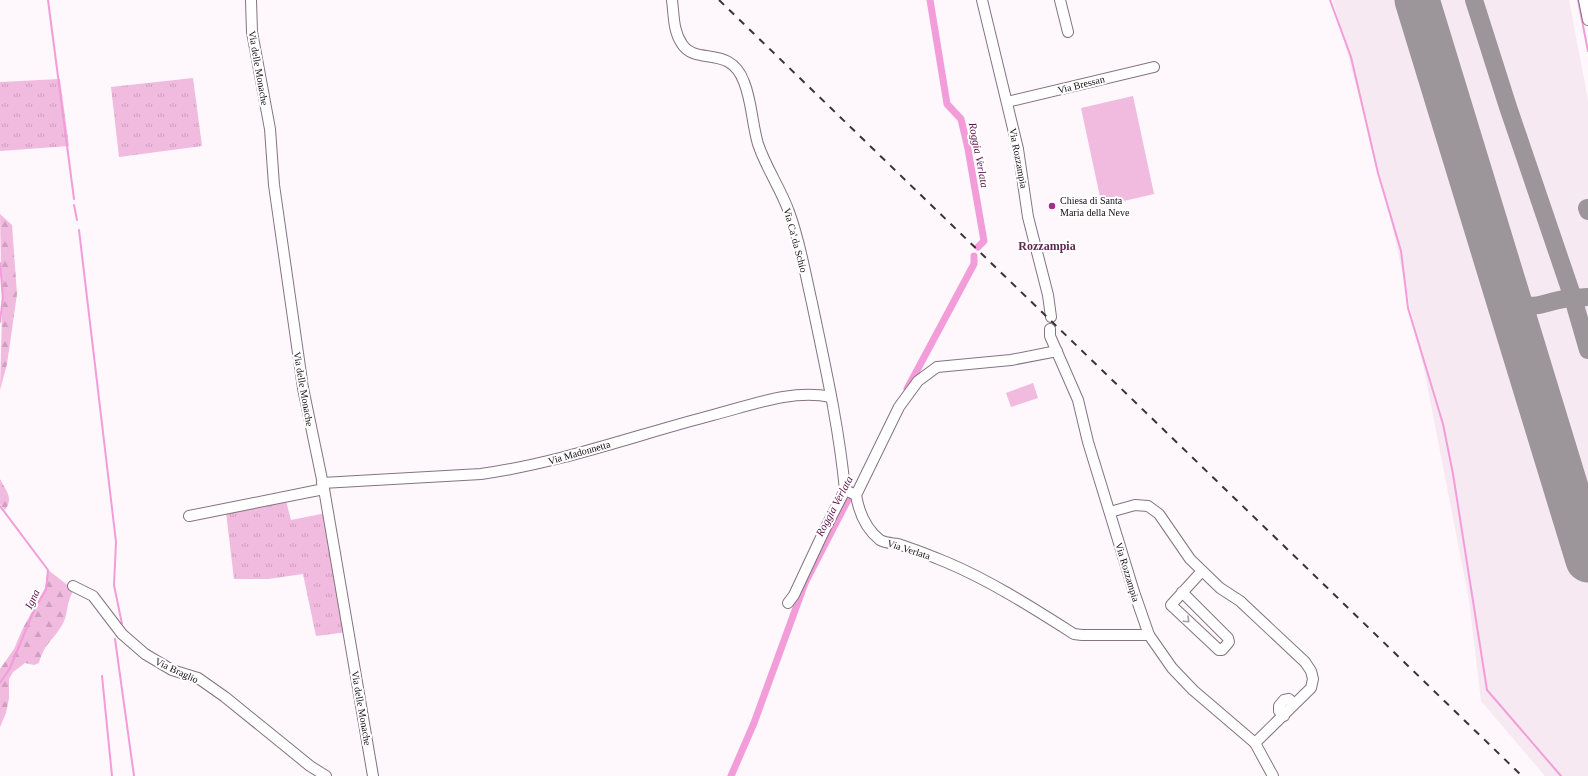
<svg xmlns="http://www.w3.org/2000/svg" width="1588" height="776" viewBox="0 0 1588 776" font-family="Georgia,serif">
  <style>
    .built { fill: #f7e9f2 }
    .grass { fill: url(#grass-tufts) }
    .forest { fill: url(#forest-firs) }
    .green { fill: #f1badf }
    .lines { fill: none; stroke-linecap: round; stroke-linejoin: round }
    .stream { stroke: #f29dd9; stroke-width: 2 }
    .canal { stroke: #f29dd9; stroke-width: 7 }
    .taxiway { stroke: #9c959a; stroke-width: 18 }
    .runway { stroke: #9c959a; stroke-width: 45 }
    .minor-casing { stroke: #84747e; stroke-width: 12 }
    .minor { stroke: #fff; stroke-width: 10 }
    .rail { stroke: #393337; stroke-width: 2; stroke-dasharray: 7 7; stroke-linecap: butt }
    .oneway { stroke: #a19ea0 }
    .poi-dot { fill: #a32e88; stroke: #fff; stroke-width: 1.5 }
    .labels { text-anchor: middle; stroke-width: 4; stroke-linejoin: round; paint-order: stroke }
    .street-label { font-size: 10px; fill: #130d11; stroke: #fff }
    .poi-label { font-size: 10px; fill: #130d11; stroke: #fff; text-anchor: start }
    .water-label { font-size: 11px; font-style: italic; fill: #5d134c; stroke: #fff }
    .quarter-label { font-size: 12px; font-weight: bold; fill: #602751; stroke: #fff }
  </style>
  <defs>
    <pattern id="grass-tufts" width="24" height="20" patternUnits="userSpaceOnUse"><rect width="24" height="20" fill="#f1badf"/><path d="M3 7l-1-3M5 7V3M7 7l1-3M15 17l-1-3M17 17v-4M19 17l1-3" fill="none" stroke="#ce9fbe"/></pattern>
    <pattern id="forest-firs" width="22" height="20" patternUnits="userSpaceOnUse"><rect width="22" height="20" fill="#f1badf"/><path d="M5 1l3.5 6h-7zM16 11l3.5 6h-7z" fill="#ce9fbe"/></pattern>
  </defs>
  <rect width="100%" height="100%" fill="#fef7fc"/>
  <path class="built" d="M1333,0h236l19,100v676h-43l-64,-75 -12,-101 -45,-231 -41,-183z"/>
  <g class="grass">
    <path d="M193,78l9,68 -83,11 -8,-70z"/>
    <path d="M60,79l9,67 -69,5v-69z"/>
    <path d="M286,501l5,19 35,-7 21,119 -31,4 -13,-62 -35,5h-34l-8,-67z"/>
  </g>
  <g class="forest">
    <path d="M0,214l12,11 5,69 -10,70 -7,26 2,-75z"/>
    <path d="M0,479c6,12 14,19 5,31l-5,-6z"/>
    <path d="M48,570l26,20c-9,14 -5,24 -12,35 -9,16 -17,17 -23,38l-5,2 -9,-2 -12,9 -4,7v19l-3,15 -6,14v-58l14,-20 9,-21 22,-40z"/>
  </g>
  <g class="green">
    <path d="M1133,96l21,98 -52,12 -21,-98z"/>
    <path d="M1033,383l5,15 -27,9 -5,-14z"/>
  </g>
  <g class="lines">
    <g class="stream">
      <path d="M48,0l26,199"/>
      <path d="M1330,0l21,57 27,116 23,78 7,57 35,116 10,50 34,216 74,86"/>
      <path d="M1578,0l10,51"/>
      <path d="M74,205l3,15"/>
      <path d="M79,230l37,312 -2,43 8,39"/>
      <path d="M0,263l3,34 -3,25"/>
      <path d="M0,506l48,64 -2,20 -11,18 -25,60 -10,15"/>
      <path d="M115,639l19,137"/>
      <path d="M102,676l10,100"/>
    </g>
    <g class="canal">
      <path d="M930,0l17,104 14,15 7,30 16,92 -6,6"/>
      <path d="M907,389l67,-125v-8"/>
      <path d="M731,776l23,-53 51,-140 48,-93"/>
    </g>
    <g class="taxiway">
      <path d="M1474,0l34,107 65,191 15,-1"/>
      <path d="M1587,208l1,3"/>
      <path d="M1506,293c26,25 37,6 67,5l15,52"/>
      <path d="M1517,328l2,-13 6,-9"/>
    </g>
    <path class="runway" d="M1417,0l171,560"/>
    <g class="minor-casing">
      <g id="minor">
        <path d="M251,0l1,32 18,97 4,56 29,203 21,101 49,287"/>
        <path d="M672,0c2,15 1,31 10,44 14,22 48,0 62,38 8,20 8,42 14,62 8,24 23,45 31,68 11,29 16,61 23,91 13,62 27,124 33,187l11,5"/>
        <path d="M982,0l36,149 10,68 20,78 3,22"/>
        <path d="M1060,0l8,32"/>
        <path d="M1584,0l4,20"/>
        <path d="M1007,102l147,-35"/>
        <path d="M1050,329v7l28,64 10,42 46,150 15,43 23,33 21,22 62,53 18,33"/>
        <path d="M1057,351l-46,9 -74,7 -19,14 -19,26 -43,88c3,18 10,34 24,45 5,3 12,3 18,4 16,5 33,12 48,18 45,19 87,46 128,72l8,1h67"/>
        <path d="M322,483l159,-9c79,-11 155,-39 232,-59 39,-10 78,-26 118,-18"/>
        <path d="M1110,512l25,-7 13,1 11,8 31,45 30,29 20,13 65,61 6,9 2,8 -2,9 -56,55"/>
        <path d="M189,516l135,-27"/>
        <path d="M73,586l20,10 29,38 23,20 27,16 26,8 27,19 85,69 16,10"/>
        <path d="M1182,592l46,46 1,4 -7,8h-3l-48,-45 31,-34"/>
        <path d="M788,603l6,-8 30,-64 21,-41"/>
        <path d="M1284,716l-5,-5v-5l5,-6 5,-1 5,5"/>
      </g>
    </g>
    <use href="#minor" class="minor"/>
    <path class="rail" d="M719,0l803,776"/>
  </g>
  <defs><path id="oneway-chevron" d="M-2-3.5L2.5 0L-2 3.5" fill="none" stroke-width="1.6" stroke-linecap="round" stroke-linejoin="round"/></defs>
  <use class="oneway" href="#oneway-chevron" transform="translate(1187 620) rotate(43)"/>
  <circle class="poi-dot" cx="1052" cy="206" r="4"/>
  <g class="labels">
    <g class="street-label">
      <text transform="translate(259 68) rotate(80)" y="4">Via delle Monache</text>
      <text transform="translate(1081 84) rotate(-14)" y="4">Via Bressan</text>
      <text transform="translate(1019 158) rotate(79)" y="4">Via Rozzampia</text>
      <text transform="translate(796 240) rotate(75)" y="4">Via Ca' da Schio</text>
      <text transform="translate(304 389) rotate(80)" y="4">Via delle Monache</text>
      <text transform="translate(579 452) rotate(-16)" y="4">Via Madonnetta</text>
      <text transform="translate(909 549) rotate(18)" y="4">Via Verlata</text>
      <text transform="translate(1128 572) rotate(73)" y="4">Via Rozzampia</text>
      <text transform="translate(177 670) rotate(25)" y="4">Via Braglio</text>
      <text transform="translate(362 708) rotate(80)" y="4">Via delle Monache</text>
    </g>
    <g class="poi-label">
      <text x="1060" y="204">Chiesa di Santa<tspan x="1060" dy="12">Maria della Neve</tspan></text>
    </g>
    <g class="water-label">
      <text transform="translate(979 155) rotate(79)" y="4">Roggia Verlata</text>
      <text transform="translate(834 506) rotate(-62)" y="4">Roggia Verlata</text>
      <text transform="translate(32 599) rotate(-65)" y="4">Igna</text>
    </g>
    <g class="quarter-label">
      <text x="1047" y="250">Rozzampia</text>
    </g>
  </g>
</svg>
